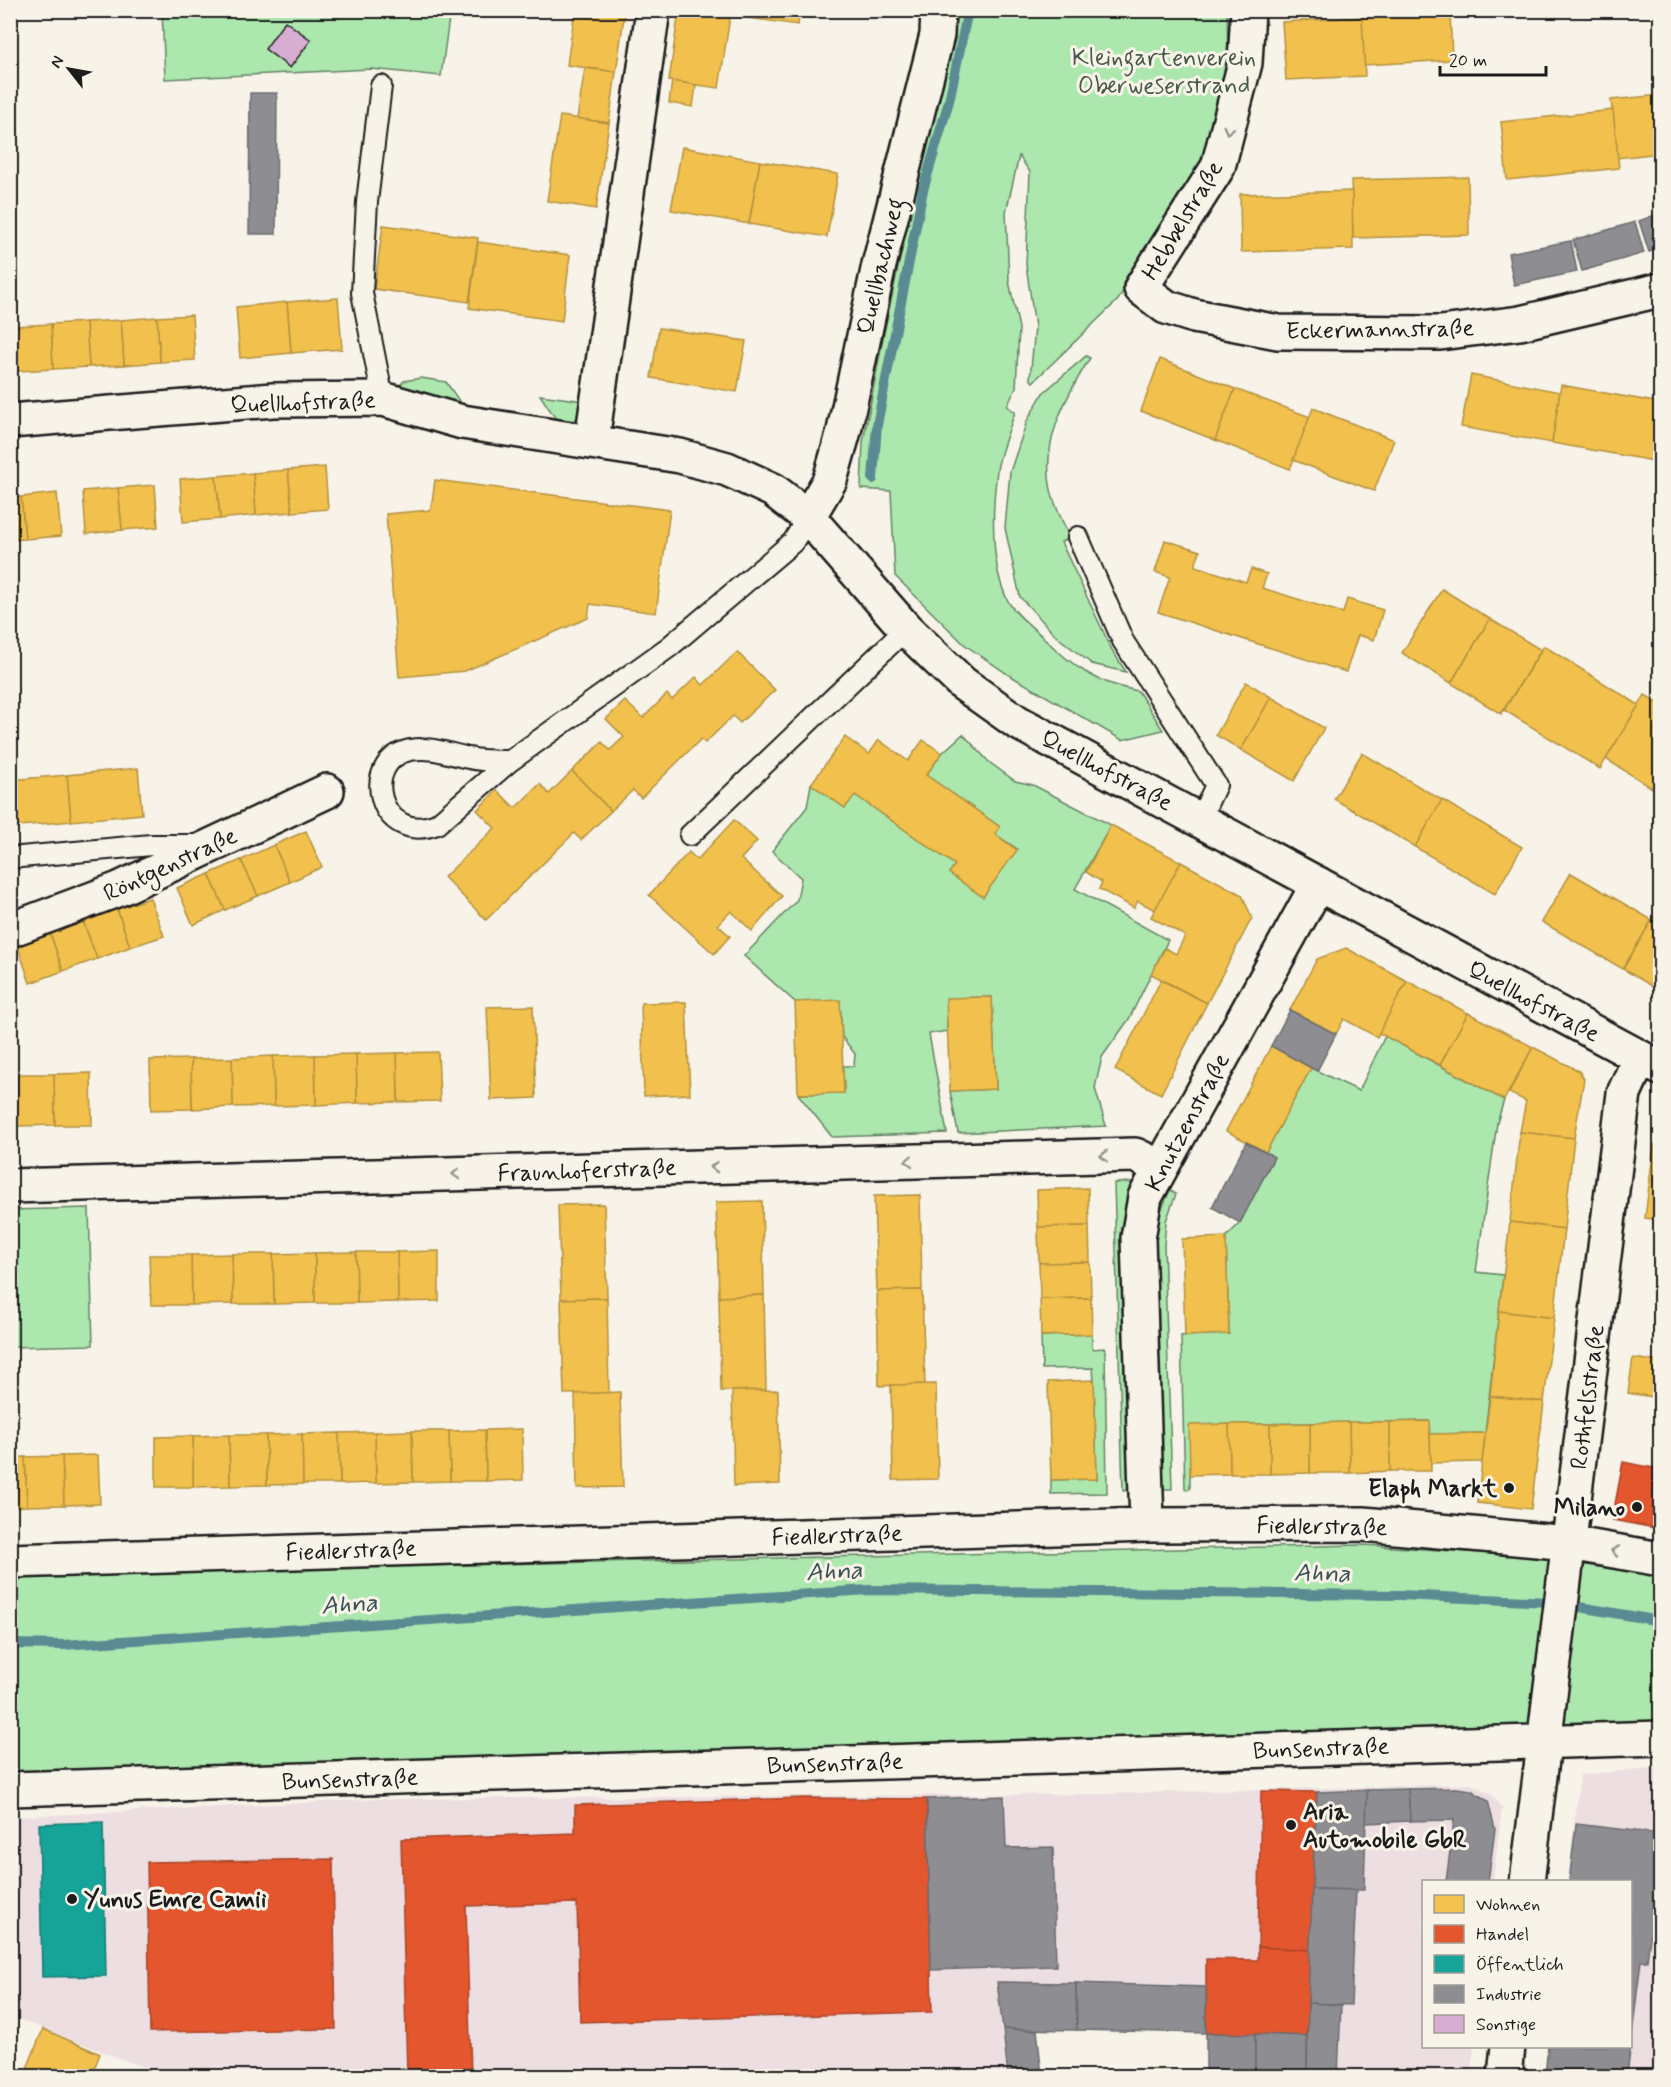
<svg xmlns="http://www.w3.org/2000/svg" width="1671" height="2087" viewBox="0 0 1671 2087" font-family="Mynerve,sans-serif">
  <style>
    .built { fill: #eddee1 }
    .green { fill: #ace8ae; stroke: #648265; stroke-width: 1.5 }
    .homes { fill: #f2c14e; stroke: #b2903f; stroke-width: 1.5 }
    .shops { fill: #e4572e; stroke: #a84529; stroke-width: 1.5 }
    .public { fill: #17a398; stroke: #187a73; stroke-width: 1.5 }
    .industry { fill: #8d8d92; stroke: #6b6b6f; stroke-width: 1.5 }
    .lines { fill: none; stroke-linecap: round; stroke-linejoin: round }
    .stream { stroke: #5a8a92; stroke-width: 10 }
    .building { fill: #d7add2; stroke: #1c1c1c; stroke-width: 1.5 }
    .service-casing { stroke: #1c1c1c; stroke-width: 24 }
    .minor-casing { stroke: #1c1c1c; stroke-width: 38 }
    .tertiary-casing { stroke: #1c1c1c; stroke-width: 38 }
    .service { stroke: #f7f3e8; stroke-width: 20 }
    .minor { stroke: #f7f3e8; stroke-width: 33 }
    .tertiary { stroke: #f7f3e8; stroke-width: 33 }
    .oneway { stroke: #94928c }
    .poi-dot { fill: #1c1c1c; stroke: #f7f3e8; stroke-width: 2 }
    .labels { text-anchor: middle; stroke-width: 6; stroke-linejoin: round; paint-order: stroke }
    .park-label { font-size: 24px; fill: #475948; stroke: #f7f3e8 }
    .street-label { font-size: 24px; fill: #1c1c1c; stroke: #f7f3e8 }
    .poi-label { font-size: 24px; font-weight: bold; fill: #1c1c1c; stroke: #f7f3e8; text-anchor: end }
    .water-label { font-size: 26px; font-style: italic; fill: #3b5357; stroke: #f7f3e8 }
  </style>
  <rect width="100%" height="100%" fill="#f7f3e8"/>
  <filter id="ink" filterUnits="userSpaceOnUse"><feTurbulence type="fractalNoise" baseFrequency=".0167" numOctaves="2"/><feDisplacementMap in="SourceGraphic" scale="12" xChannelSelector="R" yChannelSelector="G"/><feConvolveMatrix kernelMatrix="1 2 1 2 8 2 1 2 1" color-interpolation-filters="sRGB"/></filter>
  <g filter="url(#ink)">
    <g class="built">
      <path d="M1660,1767v309h-115l3,-29 82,-1v-164l-62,-1 12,-106z"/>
      <path d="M1472,1784l19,10 11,14 -9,73 -69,1v164l50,1 -4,29h-163v-40l-304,-7 4,47h-830l-48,-14 -118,-46 -1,-199 372,-18 719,-5z"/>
    </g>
    <g class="green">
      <path d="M162,11h288l-9,65 -70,-7 -206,10z"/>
      <path d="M949,11h278l1,53 -21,87 -89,149 -85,82 -3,-3 5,-52 -9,-62 4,-93 -11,-16 -13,56 3,69 10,47 -3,60 -9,18 8,6c-6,19 -15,39 -18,58 -5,37 -7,97 11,131 7,14 25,26 36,37 30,30 52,45 94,53l25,39 -41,10 -113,-65 -44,-30 -70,-69 -4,-85 -30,-2 2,-47 21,-109 63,-292z"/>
      <path d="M1086,356l4,2c-25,40 -51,87 -38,136 4,15 12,30 18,44l-9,4 51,108 14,22 -34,-8 -36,-28 -36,-39 -15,-69 5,-56 17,-51 16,-28z"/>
      <path d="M421,378l25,4 18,26 -63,-20 -1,-3 4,-4z"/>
      <path d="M540,395l44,6c-3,17 -8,23 -26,21z"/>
      <path d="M963,734l26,28 26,19 18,4 78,40 -36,64 93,51 -39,79 -27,38 -7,31 11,38 -148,7 -8,-42 46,-2 -4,-92 -45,1v33l-18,3 18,99 -115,4 -34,-43 46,-1 -1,-27h11l1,-12 -13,-17 -2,-36 -45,1 -51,-46 53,-56 4,-22 -29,-27 35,-44 4,-23 34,24 10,-13 100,70 -6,8 34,24 34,-48 -22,-15 5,-7 -74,-52 16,-22z"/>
      <path d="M1385,1036l119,64 -7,23 -21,149 27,3 -18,158 -55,1 -1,-13 -239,4v64h-5l-4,-153 48,-2 -3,-97 14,-14 34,-66 -8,-5 45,-84 48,23z"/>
      <path d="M1132,1182l-1,308 -8,1 -9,-308z"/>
      <path d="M1170,1190l6,4 -10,27 -2,24 8,244h-11l-6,-245 2,-24z"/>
      <path d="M89,1208l4,137 -82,2v-137z"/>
      <path d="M1092,1334v15l13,-1 2,145 -56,1v-14l46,-1 -3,-99 -1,-12 -51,1 -1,-33z"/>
      <path d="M1363,1545l164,11 133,20v148l-1649,55 -1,-204z"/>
    </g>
    <g class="homes">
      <path d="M575,10h50l-9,62 -49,-7z"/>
      <path d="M679,10h52l-12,78 -50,-7z"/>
      <path d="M731,10h19l-1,8 -19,-2z"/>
      <path d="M750,10h50l-2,15 -49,-7z"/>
      <path d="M1361,10h89l2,50 -88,5z"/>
      <path d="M1362,17l3,59 -79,4 -4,-58z"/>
      <path d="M585,68l31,4 -7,51 -32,-4z"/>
      <path d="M672,81l24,4 -3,22 -24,-4z"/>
      <path d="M1660,95v58l-43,5 -6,-58z"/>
      <path d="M1613,110l6,58 -112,12 -6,-58z"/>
      <path d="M560,116l49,7 -13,86 -49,-8z"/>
      <path d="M682,147l78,14 -11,63 -78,-14z"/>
      <path d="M760,161l78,13 -11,63 -78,-13z"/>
      <path d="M1468,177l1,58 -116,3 -2,-58z"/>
      <path d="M1352,191l1,58 -112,3 -1,-58z"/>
      <path d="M383,225l95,13 -9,64 -95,-13z"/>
      <path d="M478,242l92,13 -8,66 -93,-13z"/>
      <path d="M338,298l4,51 -51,4 -4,-51z"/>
      <path d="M287,302l4,51 -51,5 -4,-51z"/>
      <path d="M192,315l3,45 -35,2 -3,-45z"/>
      <path d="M157,317l3,45 -36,3 -3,-45z"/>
      <path d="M121,320l3,45 -35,2 -3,-45z"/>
      <path d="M86,322l3,45 -36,2 -2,-45z"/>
      <path d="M51,324l2,45 -35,2 -3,-45z"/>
      <path d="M15,326l3,45 -8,1v-45z"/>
      <path d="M659,328l87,13 -9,51 -86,-14z"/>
      <path d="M1160,359l75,30 -20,51 -74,-29z"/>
      <path d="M1471,375l89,17 -8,51 -91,-16z"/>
      <path d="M1561,385l99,18v59l-108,-19z"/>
      <path d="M1235,389l75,28 -20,52 -75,-29z"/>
      <path d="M1313,408l81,32 -20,51 -81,-31z"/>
      <path d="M325,467l3,42 -36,3 -4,-42z"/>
      <path d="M288,470l4,42 -36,3 -3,-42z"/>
      <path d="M253,473l3,42 -36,4 -4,-43z"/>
      <path d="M216,476l4,43 -37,3 -3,-43z"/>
      <path d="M435,480l235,30 -14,103 -66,-9 -2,14 -123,53 -66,6 -13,-163 45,-4z"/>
      <path d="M155,485l3,42 -36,3 -4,-42z"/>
      <path d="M118,488l4,42 -36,4 -3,-43z"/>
      <path d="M57,493l4,43 -36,3 -4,-42z"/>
      <path d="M21,497l4,42 -15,1v-42z"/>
      <path d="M1165,540l35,11 -5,15 51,16 5,-13 16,5 -5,14 81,25 4,-14 36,11 -9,30 -16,-5 -12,37 -188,-60 12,-35 -15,-5z"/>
      <path d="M1442,589l48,30 -39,64 -49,-30z"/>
      <path d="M1490,619l51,31 -40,64 -50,-31z"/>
      <path d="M1544,646l95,59 -39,64 -96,-59z"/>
      <path d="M737,652l38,38 -35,33 -7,-7 -28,27 -4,-4 -60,59 -8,-8 -22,21 -39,-40 30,-29 8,8 14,-13 -18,-18 19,-18 18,17 24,-24 5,6 24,-23 7,8z"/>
      <path d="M1246,682l25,15 -30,53 -25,-15z"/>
      <path d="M1645,695l15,9v89l-54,-34z"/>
      <path d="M1271,697l53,31 -30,53 -53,-31z"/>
      <path d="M845,737l24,17 10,-14 29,21 15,-21 19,13 -16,22 74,52 -5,7 22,16 -34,47 -34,-24 6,-8 -100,-70 -10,13 -34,-24z"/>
      <path d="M1362,753l80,47 -27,47 -81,-48z"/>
      <path d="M138,768l4,46 -71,7 -4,-46z"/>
      <path d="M572,771l39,40 -30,29 -7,-7 -88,87 -42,-43 51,-49 -18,-18 20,-20 18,18 25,-24 9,10z"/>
      <path d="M67,775l4,46 -61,6v-47z"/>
      <path d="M1442,800l80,47 -27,47 -80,-47z"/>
      <path d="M734,820l23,21 -16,18 41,37 -30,35 -21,-20 -13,14 12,11 -16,18 -65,-59 40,-43 8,8z"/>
      <path d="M1111,825l70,37 -26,48 -17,-9 -4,7 -35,-19 3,-7 -16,-10z"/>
      <path d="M306,831l16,36 -32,15 -16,-37z"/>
      <path d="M274,845l16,37 -32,14 -17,-36z"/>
      <path d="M241,860l17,36 -33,14 -16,-36z"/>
      <path d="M1181,862l61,33 10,23 -45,85 -56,-29 14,-26 11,6 9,-18 -34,-19z"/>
      <path d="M1571,873l81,47 -29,49 -81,-47z"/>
      <path d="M209,874l16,36 -32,15 -16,-37z"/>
      <path d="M150,898l14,38 -34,11 -13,-38z"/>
      <path d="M117,909l13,38 -33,12 -14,-38z"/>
      <path d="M1652,920l8,5v66l-37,-22z"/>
      <path d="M83,921l14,38 -34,12 -13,-38z"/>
      <path d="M50,933l13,38 -33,12 -13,-39z"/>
      <path d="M1346,948l61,33 -30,56 -33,-18 -8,15 -46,-24 27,-51z"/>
      <path d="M1161,980l46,23 -46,91 -46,-24z"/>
      <path d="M1407,981l61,32 -28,52 -61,-32z"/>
      <path d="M992,997l4,92 -46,2 -4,-93z"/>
      <path d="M840,1000l4,93 -46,1 -3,-92z"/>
      <path d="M686,1002l4,92 -46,2 -3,-93z"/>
      <path d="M533,1006l3,92 -45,2 -4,-93z"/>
      <path d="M1468,1013l65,34 -29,53 -64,-35z"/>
      <path d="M1271,1046l40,22 -45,84 -40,-21z"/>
      <path d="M1533,1047l46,24 5,8 -10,59 -54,-6 6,-31 -17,-8z"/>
      <path d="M438,1052l2,49 -42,1 -1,-49z"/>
      <path d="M397,1053l1,49 -41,1 -1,-49z"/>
      <path d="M356,1054l1,49 -41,2 -1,-50z"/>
      <path d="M315,1055l1,50 -42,1 -1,-50z"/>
      <path d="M273,1056l1,50 -41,1 -1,-49z"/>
      <path d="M232,1058l1,49 -41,2 -1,-50z"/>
      <path d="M191,1059l1,50 -41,1 -1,-50z"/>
      <path d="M91,1073l1,52h-37l-1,-51z"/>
      <path d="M10,1074h7l1,52h-8z"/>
      <path d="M17,1074h37l1,51 -37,1z"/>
      <path d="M1520,1132l54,6 -10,91 -54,-7z"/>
      <path d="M1660,1140v80l-15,-2 9,-73z"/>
      <path d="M1088,1188l1,38 -51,1 -1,-37z"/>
      <path d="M920,1195l2,95 -45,1 -3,-95z"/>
      <path d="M762,1201l2,94 -45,2 -3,-95z"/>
      <path d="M604,1204l3,94 -46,1 -3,-94z"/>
      <path d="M1510,1222l54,7 -10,89 -55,-7z"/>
      <path d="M1089,1226l1,36 -51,1 -1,-36z"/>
      <path d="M1226,1237l3,97 -44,2 -3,-97z"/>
      <path d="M439,1251v50l-41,1 -1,-50z"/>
      <path d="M356,1252h41l1,50 -41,1z"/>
      <path d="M356,1252l1,51h-42v-50z"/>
      <path d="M315,1253v50l-41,1 -1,-50z"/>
      <path d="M232,1254h41l1,50h-41z"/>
      <path d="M232,1254l1,50 -41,1 -1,-50z"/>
      <path d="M149,1255h42l1,50h-41z"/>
      <path d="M1090,1262l1,36 -51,1 -1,-36z"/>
      <path d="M922,1290l3,94 -46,2 -2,-95z"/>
      <path d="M764,1295l2,95 -45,1 -2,-94z"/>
      <path d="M607,1298l2,95 -45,1 -3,-95z"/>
      <path d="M1091,1298l1,36 -51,2 -1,-37z"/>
      <path d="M1499,1311l55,7 -10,84 -54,-6z"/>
      <path d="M1633,1358l27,4v36l-32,-5z"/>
      <path d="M1094,1380l3,99 -46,1 -3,-98z"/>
      <path d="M936,1384l2,95 -45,1 -2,-95z"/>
      <path d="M778,1390l2,94 -46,2 -2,-95z"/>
      <path d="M620,1392l3,95 -46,1 -2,-94z"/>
      <path d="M1490,1396l54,6 -13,107 -54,-6z"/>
      <path d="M1430,1421l1,50h-41v-49z"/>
      <path d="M1349,1422h41v49l-40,2z"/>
      <path d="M1349,1422l1,51h-40v-50z"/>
      <path d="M1310,1423v50l-40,1v-50z"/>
      <path d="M1229,1424h41v50h-40z"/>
      <path d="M1229,1424l1,50 -40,1 -1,-50z"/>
      <path d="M522,1429l1,51 -37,1 -1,-51z"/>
      <path d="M485,1430l1,51h-36l-1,-50z"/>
      <path d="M412,1431h37l1,50 -37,1z"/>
      <path d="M412,1431l1,51 -37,1 -1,-51z"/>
      <path d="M375,1432l1,51 -36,1 -1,-51z"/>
      <path d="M339,1433l1,51h-37l-1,-50z"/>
      <path d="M1485,1433l-3,29 -51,1 -1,-29z"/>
      <path d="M302,1434l1,50 -36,1 -1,-50z"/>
      <path d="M229,1435h37l1,50 -37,1z"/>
      <path d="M229,1435l1,51 -37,1v-51z"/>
      <path d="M193,1436v51h-37v-50z"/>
      <path d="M98,1455l2,49 -36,1 -2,-49z"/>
      <path d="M62,1456l2,49 -37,1 -2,-49z"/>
      <path d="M25,1457l2,49 -17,1v-49z"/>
      <path d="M43,2029l57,25 -9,22h-67z"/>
      <path d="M1124,2072h82v4h-81z"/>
    </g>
    <g class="shops">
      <path d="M1623,1462l37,7v60l-48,-9z"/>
      <path d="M1261,1791l56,1 -6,158 -53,-3z"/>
      <path d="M804,1798l123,1 5,213 -352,10 -3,-119 -111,3 5,170h-64l-6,-237 174,-6v-28z"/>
      <path d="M333,1859l3,170 -186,3 -3,-170z"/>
      <path d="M1258,1947l53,3 -4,86 -101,-3v-74l52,1z"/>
    </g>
    <path class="public" d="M103,1822l3,154 -64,1 -3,-153z"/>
    <g class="industry">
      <path d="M250,93h27l-1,141h-27z"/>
      <path d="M1660,213v35l-11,4 -10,-31z"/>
      <path d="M1635,222l9,31 -62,18 -9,-31z"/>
      <path d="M1571,241l6,31 -63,13 -6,-32z"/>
      <path d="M1290,1010l46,24 -19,37 -46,-25z"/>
      <path d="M1246,1142l28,15 -34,66 -28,-16z"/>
      <path d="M1457,1788l14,2 17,11 7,28 -7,53h-42l8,-62 -44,1 -2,-32z"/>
      <path d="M1408,1789l2,32 -44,2 1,-33z"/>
      <path d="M1367,1790l-3,100 -52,-1 5,-97z"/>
      <path d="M1004,1796l2,52 47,-1 3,119 -125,4 -4,-171z"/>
      <path d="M1576,1824l84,10v23l-13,104h-6l-14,115 -82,-2 3,-28h82v-164h-61z"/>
      <path d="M1312,1889l44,1 -5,115 -43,-2z"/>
      <path d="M997,1982l79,1 1,47 -74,-1z"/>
      <path d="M1076,1983l130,4v46l-129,-3z"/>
      <path d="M1308,2003l33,2 -3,71h-31z"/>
      <path d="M1003,2029l34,1 5,46h-34z"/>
      <path d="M1206,2033l49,1v42h-49z"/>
      <path d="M1255,2034l52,2v38l-52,-2z"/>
    </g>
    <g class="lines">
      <g class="stream">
        <path d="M873,479l4,-54 46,-235 26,-89 19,-91"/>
        <path d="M10,1644l53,1 805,-55 532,5 151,7 109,19"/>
      </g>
    </g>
    <path class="building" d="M285,21l26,19 -21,28 -25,-19z"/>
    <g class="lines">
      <g class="service-casing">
        <g id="service">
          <path d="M381,86l-14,116 -5,91 21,106"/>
          <path d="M1078,537l45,104 93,144 -16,34"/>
          <path d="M510,761c-14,0 -28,0 -41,-3 -21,-4 -37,-12 -59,-8 -52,11 -31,96 27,74l73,-63 159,-114 124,-105 15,-25"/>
          <path d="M690,835l216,-206"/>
          <path d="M10,858l141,-13h50"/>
        </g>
      </g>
      <g class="minor-casing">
        <g id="minor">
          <path d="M1248,10l-3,53 -27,104 -77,121 25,19 28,9 84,16 162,1 80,-10 140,-33"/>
          <path d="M10,421l263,-21 110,-1 79,23 218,34 47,13 46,21 35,27 98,112 56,54 55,39 643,346"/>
          <path d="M592,440l61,-430"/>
          <path d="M808,517l22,-37 14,-49 35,-166 58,-230 1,-25"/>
          <path d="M10,930l109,-41 208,-98"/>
          <path d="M10,1186l1125,-31 25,12"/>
          <path d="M1147,1525l-9,-287 7,-41 173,-313"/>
          <path d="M10,1561l1137,-36 216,-1 206,19 91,16"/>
          <path d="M1527,1882l97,-789 16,-35"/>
          <path d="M1505,2076l3,-30"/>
        </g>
      </g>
      <g class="tertiary-casing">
        <path id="tertiary" d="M10,1789l1650,-51"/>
      </g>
      <use href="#service" class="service"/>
      <use href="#minor" class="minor"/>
      <use href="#tertiary" class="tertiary"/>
    </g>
    <defs><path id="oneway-chevron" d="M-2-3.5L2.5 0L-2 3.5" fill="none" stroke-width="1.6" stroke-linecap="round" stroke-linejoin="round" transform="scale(1.5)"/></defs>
    <g class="oneway">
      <use href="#oneway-chevron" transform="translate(1228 130) rotate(104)"/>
      <use href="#oneway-chevron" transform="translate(1104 1156) rotate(179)"/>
      <use href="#oneway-chevron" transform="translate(909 1161) rotate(178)"/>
      <use href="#oneway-chevron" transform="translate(714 1167) rotate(179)"/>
      <use href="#oneway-chevron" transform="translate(456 1174) rotate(178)"/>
      <use href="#oneway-chevron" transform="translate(1615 1551) rotate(-170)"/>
    </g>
  </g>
  <g class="poi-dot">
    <circle cx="1509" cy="1488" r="6"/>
    <circle cx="1637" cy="1507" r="6"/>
    <circle cx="1291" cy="1825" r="6"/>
    <circle cx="72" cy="1899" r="6"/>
  </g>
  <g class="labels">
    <g class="park-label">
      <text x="1164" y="65">Kleingartenverein<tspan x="1164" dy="28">Oberweserstrand</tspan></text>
    </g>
    <g class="street-label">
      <text transform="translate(1182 220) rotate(-59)" y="8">Hebbelstraße</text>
      <text transform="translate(880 266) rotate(-77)" y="8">Quellbachweg</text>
      <text transform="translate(1380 329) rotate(-1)" y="8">Eckermannstraße</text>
      <text transform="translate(303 402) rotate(-2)" y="8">Quellhofstraße</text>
      <text transform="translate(1107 770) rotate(28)" y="8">Quellhofstraße</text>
      <text transform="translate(170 864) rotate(-25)" y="8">Röntgenstraße</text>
      <text transform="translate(1534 1001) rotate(28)" y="8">Quellhofstraße</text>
      <text transform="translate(1187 1122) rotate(-62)" y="8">Knutzenstraße</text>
      <text transform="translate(587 1170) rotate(-2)" y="8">Fraunhoferstraße</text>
      <text transform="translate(1587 1397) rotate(-83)" y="8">Rothfelsstraße</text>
      <text transform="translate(1322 1526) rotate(1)" y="8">Fiedlerstraße</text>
      <text transform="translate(837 1535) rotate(-2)" y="8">Fiedlerstraße</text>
      <text transform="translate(351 1550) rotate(-2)" y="8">Fiedlerstraße</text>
      <text transform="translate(1321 1748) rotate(-2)" y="8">Bunsenstraße</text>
      <text transform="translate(835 1763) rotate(-2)" y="8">Bunsenstraße</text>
      <text transform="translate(350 1779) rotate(-2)" y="8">Bunsenstraße</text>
    </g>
    <g class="poi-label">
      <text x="1497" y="1496">Elaph Markt</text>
      <text x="1625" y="1515">Milano</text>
      <text x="1303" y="1819" text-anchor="start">Aria<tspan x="1303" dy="28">Automobile GbR</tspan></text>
      <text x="84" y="1907" text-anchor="start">Yunus Emre Camii</text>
    </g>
    <g class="water-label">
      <text transform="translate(834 1570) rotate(-3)" y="9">Ahna</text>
      <text transform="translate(1322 1572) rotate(1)" y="9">Ahna</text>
      <text transform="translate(349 1603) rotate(-4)" y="9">Ahna</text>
    </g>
  </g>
  <rect width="1671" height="2087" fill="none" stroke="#f7f3e8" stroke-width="36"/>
  <rect x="18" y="18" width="1635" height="2051" fill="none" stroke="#1c1c1c" stroke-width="2" filter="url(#ink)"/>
  <rect x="1422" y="1880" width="210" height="168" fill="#f7f3e8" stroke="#9f9d96" stroke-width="1.5"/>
  <rect x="1434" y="1895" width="30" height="18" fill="#f2c14e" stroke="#9f9d96" stroke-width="1.5"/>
  <text x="1476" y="1910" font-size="18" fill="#1c1c1c">Wohnen</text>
  <rect x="1434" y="1925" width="30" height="18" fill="#e4572e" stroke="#9f9d96" stroke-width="1.5"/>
  <text x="1476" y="1940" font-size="18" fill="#1c1c1c">Handel</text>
  <rect x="1434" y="1955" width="30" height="18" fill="#17a398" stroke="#9f9d96" stroke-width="1.5"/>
  <text x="1476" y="1970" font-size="18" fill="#1c1c1c">Öffentlich</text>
  <rect x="1434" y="1985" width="30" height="18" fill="#8d8d92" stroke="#9f9d96" stroke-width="1.5"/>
  <text x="1476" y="2000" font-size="18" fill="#1c1c1c">Industrie</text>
  <rect x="1434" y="2015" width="30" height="18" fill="#d7add2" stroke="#9f9d96" stroke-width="1.5"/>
  <text x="1476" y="2030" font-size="18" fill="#1c1c1c">Sonstige</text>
  <g transform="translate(69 69) rotate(301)" stroke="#f7f3e8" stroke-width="4.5" paint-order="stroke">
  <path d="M0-4.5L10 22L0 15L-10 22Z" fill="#1c1c1c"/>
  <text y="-9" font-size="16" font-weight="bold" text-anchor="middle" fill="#1c1c1c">N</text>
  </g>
  <path d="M1440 66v9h106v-9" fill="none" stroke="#1c1c1c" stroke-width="3"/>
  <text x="1449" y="66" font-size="18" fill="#1c1c1c" stroke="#f7f3e8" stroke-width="4.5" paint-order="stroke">20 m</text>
</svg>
